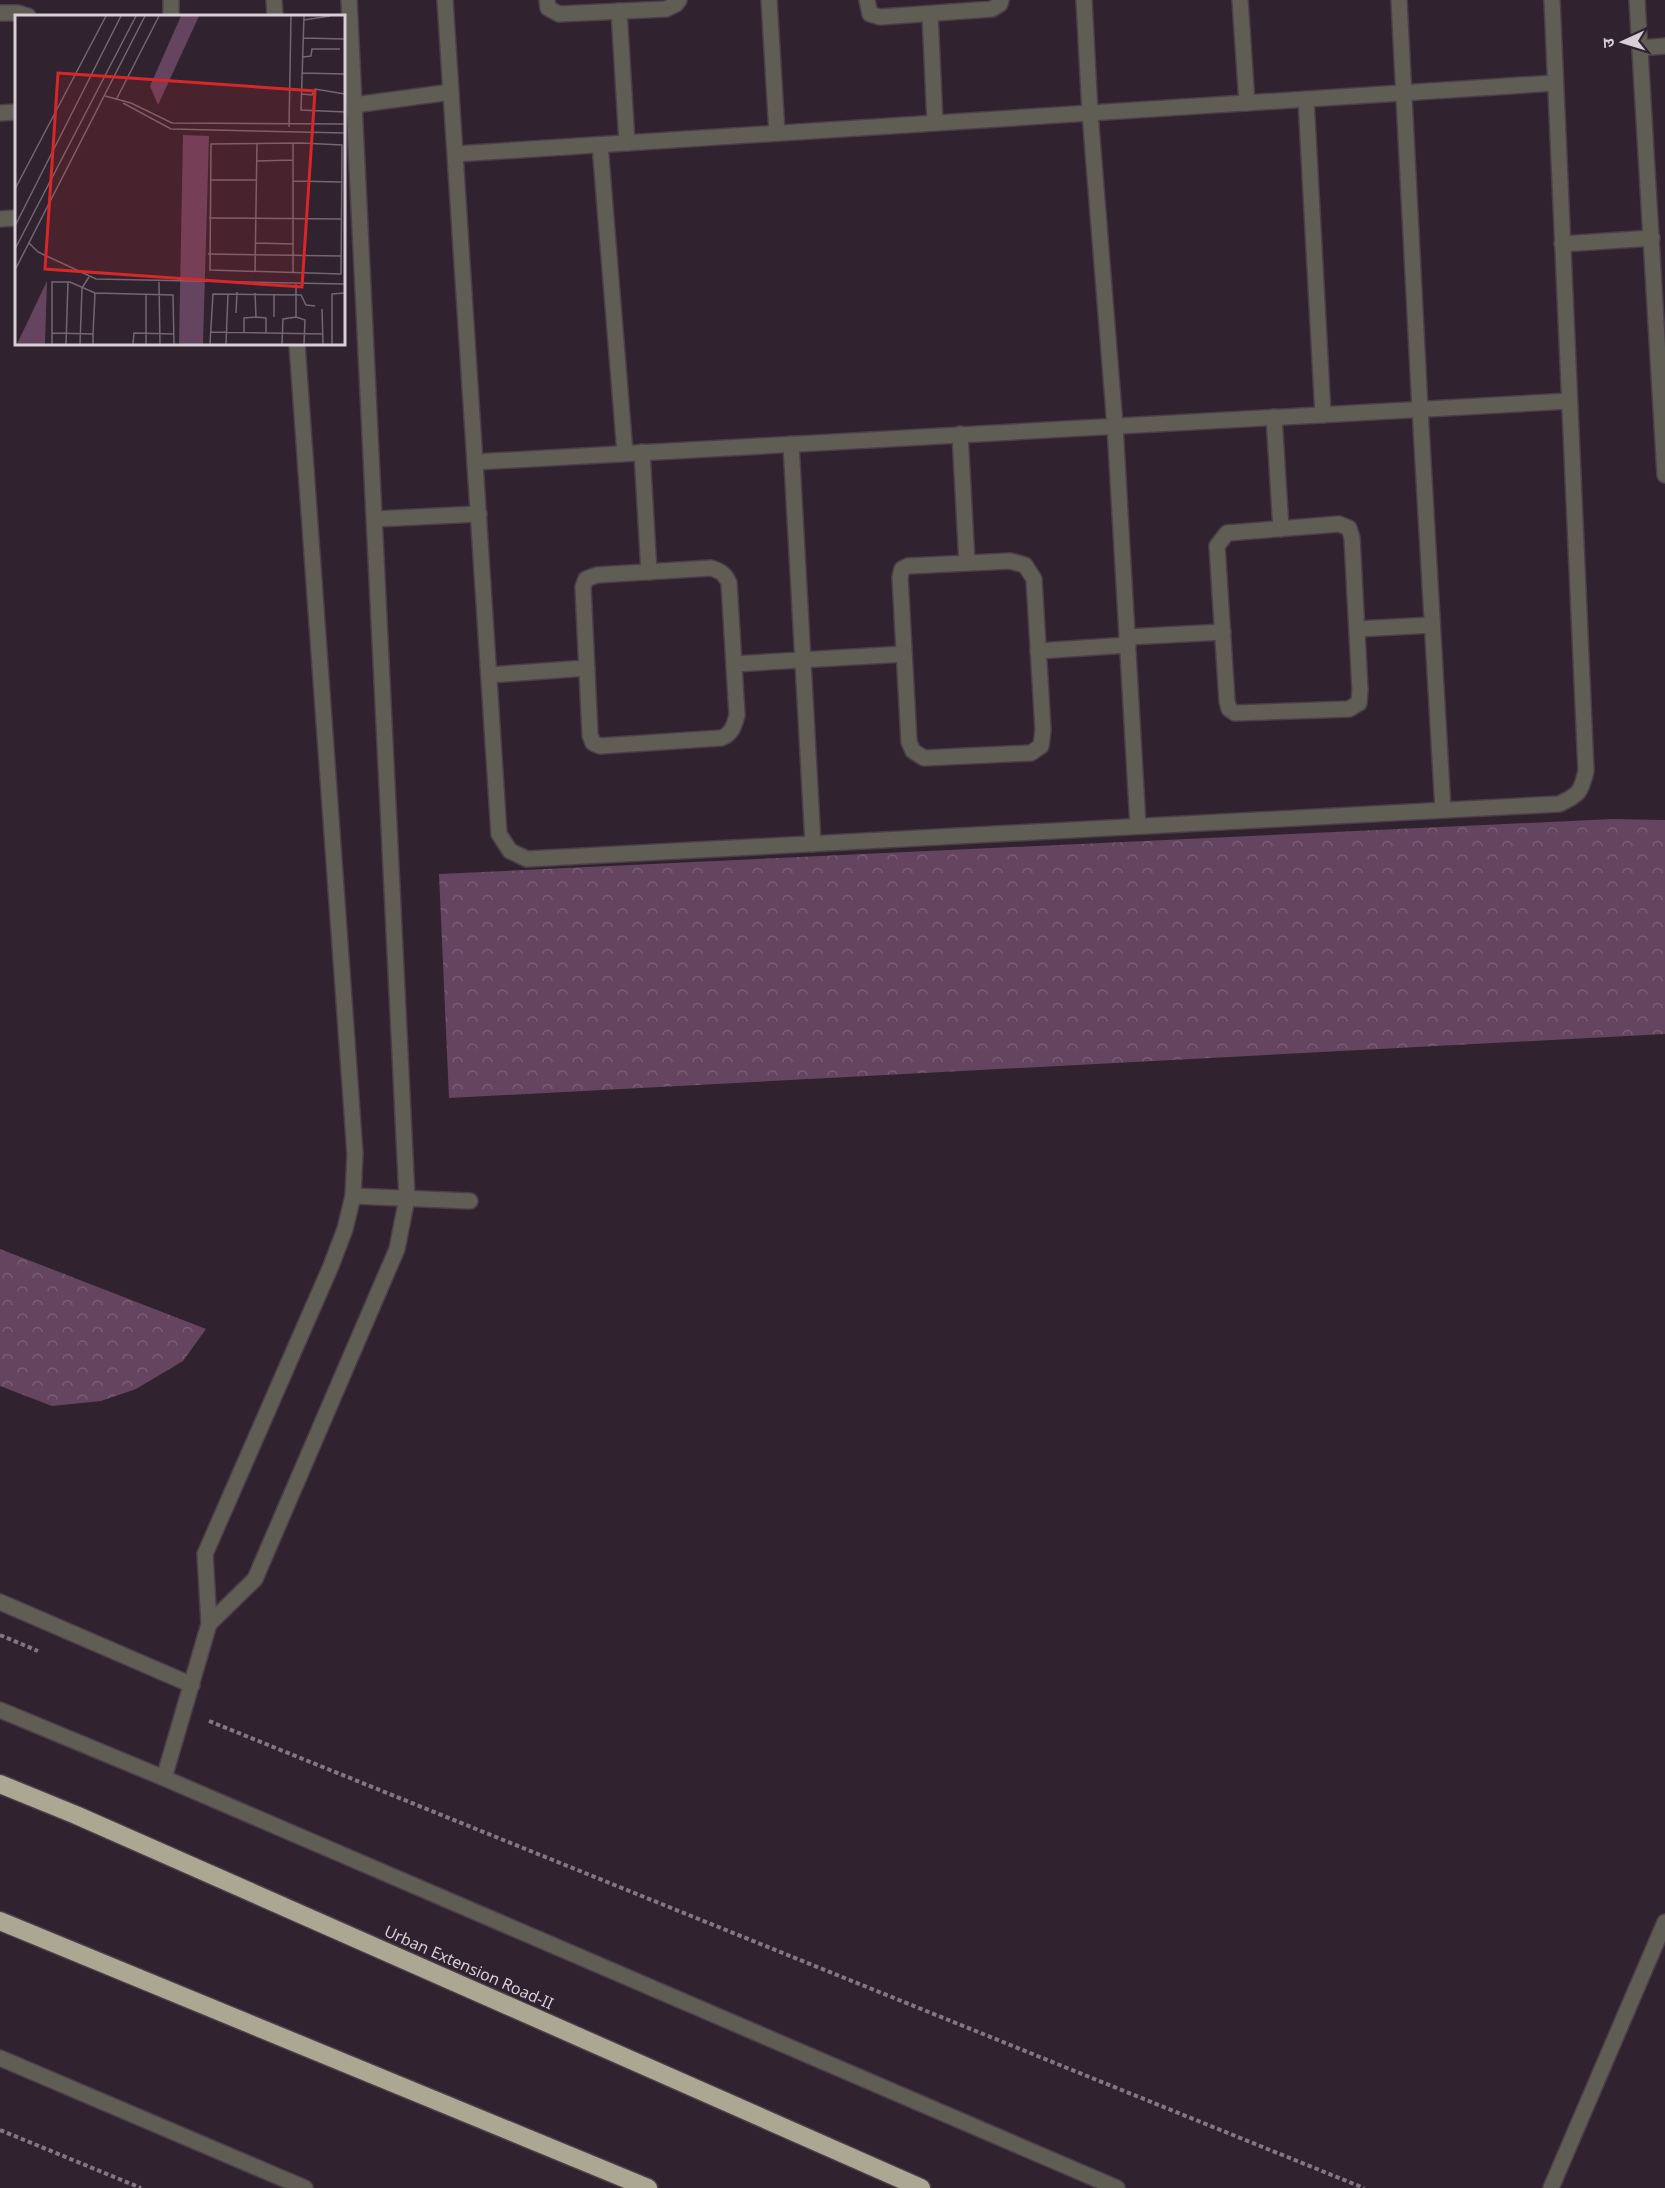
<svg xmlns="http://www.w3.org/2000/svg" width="1665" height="2188" viewBox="0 0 1665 2188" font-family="'Noto Sans','Noto Sans Devanagari',sans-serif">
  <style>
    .forest { fill: url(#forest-crowns) }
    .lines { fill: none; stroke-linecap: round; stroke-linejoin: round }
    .minor-casing { stroke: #4b3e49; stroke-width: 18 }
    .highway-casing { stroke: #4b3e49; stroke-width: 21 }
    .path { stroke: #837781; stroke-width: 4; stroke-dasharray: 4.5 3; stroke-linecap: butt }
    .minor { stroke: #5f5d54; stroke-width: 15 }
    .highway { stroke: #aca792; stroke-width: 18 }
    .labels { text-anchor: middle; stroke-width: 5; stroke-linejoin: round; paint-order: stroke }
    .street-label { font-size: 16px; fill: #d8ced6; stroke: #30222e }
    .inset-road { fill: none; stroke: #736771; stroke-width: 1.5 }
    .view { fill: #d62828; fill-opacity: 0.15; stroke: #d62828; stroke-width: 3 }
    .inset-edge { fill: none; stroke: #d8ced6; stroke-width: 3 }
  </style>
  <defs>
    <pattern id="forest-crowns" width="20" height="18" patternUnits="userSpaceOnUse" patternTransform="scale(1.5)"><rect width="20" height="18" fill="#65445f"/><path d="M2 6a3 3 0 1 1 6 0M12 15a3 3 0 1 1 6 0" fill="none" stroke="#7a5e75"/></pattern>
  </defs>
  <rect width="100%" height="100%" fill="#30222e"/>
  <g class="forest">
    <path d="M1612,819l53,1v214l-1216,64 -10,-224z"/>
    <path d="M0,1249l206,80 -23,32 -47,28 -35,12 -49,5 -52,-20z"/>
  </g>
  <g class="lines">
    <g class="minor-casing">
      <g id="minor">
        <path d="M171,0v16"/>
        <path d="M274,0l1,16"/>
        <path d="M445,0l54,834 11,17 17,8 1032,-55c20,-9 22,-12 27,-33l-34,-771"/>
        <path d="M547,0l1,8 11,6 107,-5 10,-5 3,-4"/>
        <path d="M769,0l8,133"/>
        <path d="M867,0l3,14 10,3 112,-8 8,-5 1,-4"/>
        <path d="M1084,0l6,113 25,313 23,400"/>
        <path d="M1240,0l7,103"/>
        <path d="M1399,0l21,409 23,401"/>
        <path d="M1637,0l28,475"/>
        <path d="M619,11l8,132"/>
        <path d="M0,13h18l10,3"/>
        <path d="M930,14l5,109"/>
        <path d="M1640,48l25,-2"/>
        <path d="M1306,99l17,316"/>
        <path d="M354,105l97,-13"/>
        <path d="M0,113l16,-1"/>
        <path d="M600,145l25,308"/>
        <path d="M456,154l1099,-71"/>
        <path d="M0,219l16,-1"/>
        <path d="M1562,244l90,-6"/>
        <path d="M1274,417l7,112"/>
        <path d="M960,434l7,129"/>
        <path d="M791,444l22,400"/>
        <path d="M642,452l7,120"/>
        <path d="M475,462l1094,-61"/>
        <path d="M375,519l104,-5"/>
        <path d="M1339,524l10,4 3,10 8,152 -1,13 -10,6 -114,4 -6,-4 -2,-8 -10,-155 10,-13z"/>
        <path d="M1010,561l15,4 9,14 9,151 -2,16 -10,7 -107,5 -11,-7 -4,-9 -9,-165 2,-8 6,-3z"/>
        <path d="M711,568c10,3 14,6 18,15l8,132c-3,11 -5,19 -16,23l-121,8 -7,-3 -3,-8 -7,-148 3,-8 11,-4z"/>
        <path d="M1357,629l75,-4"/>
        <path d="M1127,637l96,-5"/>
        <path d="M1038,651l90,-6"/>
        <path d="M734,664l170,-10"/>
        <path d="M489,675l98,-7"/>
        <path d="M353,1196l117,5"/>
        <path d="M0,1602l192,83"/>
        <path d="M209,1624l46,-45 142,-330 10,-51 -58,-1198"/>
        <path d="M0,1710l164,68 953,410"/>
        <path d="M164,1778l45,-154 -4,-70 126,-288 14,-37 8,-33 2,-42 -58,-810"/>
        <path d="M0,2058l305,130"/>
        <path d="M1551,2188l114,-266"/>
      </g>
    </g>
    <g class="highway-casing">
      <g id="highway">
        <path d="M0,1784l76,31 845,373"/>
        <path d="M0,1921l648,267"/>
      </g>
    </g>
    <g class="path">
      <path d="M0,1635l38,16"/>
      <path d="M209,1721l1155,467"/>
      <path d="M0,2130l141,58"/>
    </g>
    <use href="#minor" class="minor"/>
    <use href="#highway" class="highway"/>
  </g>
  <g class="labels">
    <g class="street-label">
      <text transform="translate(469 1967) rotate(24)" y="6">Urban Extension Road-II</text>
    </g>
  </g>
  <g transform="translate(15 15)">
    <rect width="330" height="330" fill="#30222e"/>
    <path d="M166,1h18l-41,89 -8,-19zM168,120l26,1 -6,208h-24zM32,266l-2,63h-28z" fill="#65445f"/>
    <path class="inset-road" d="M289,1l-3,94 44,2v15M289,5l26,-4M288,23l42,1M288,42l8,-1 1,-7h28M287,58l43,1v7M287,79l10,1 3,-6 30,5M90,81l26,7 41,20 173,1M101,85l43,-84M108,88l48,26 174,4M274,112l2,-111M286,128l41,2 -1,129 -131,-4 1,-126zM242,146l36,-1M195,165h47M278,166l49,1M0,174l91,-173M194,203l133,1M0,211l106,-210M14,228l9,9 58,27 249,5M241,228l37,1M0,234l121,-233M193,239l133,2M0,255l130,-254M240,257l2,-129M278,258v-130M144,267l1,62M240,278l1,24 10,1v15M307,294l1,35M221,298l1,-21M259,302v-23M281,302l9,3 -1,24M196,317l112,2M37,318l41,1v10M229,318v-15l12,-1M78,319l2,-41M37,329v-62h18l25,11 78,2 1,49M51,329l2,-62M65,329l2,-56 7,-11M118,329l1,-11 40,1M131,329v-50M195,329l3,-50 88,1 5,10 9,1M211,329l2,-50M267,329l1,-25 13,-2v-34M317,329v-50l13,-1"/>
    <path class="view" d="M43,58l257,18 -13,196 -257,-18z"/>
    <rect width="330" height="330" class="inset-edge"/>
  </g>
  <g transform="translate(1623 42) rotate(266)" stroke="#30222e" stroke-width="4.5" paint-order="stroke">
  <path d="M0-4.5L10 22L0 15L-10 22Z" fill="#d8ced6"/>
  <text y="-9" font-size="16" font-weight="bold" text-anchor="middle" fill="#d8ced6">उ</text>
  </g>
</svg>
